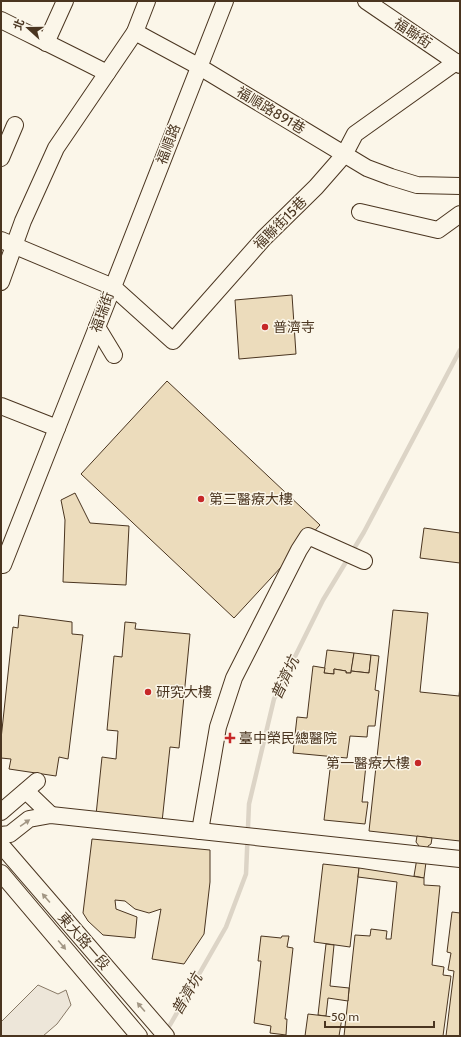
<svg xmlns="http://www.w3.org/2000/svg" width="461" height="1037" viewBox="0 0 461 1037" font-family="Cabin,'Noto Sans TC',sans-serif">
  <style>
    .green { fill: #ede6d9; stroke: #887966 }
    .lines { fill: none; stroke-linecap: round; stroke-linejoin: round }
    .stream { stroke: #dcd4c6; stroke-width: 4.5 }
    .building { fill: #ecdcbc; stroke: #4a3520 }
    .minor-casing { stroke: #4a3520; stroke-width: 18 }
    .minor { stroke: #fbf6e9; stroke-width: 16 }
    .oneway { fill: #a29684 }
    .poi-dot { fill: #c62828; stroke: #fbf6e9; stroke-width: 1.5 }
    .labels { text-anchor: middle; stroke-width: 3; stroke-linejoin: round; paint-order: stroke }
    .street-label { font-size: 14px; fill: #4a3520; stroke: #fbf6e9 }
    .poi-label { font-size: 14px; fill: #4a3520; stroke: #fbf6e9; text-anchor: start }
    .water-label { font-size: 15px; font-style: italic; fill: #4a3520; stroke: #fbf6e9 }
  </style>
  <rect width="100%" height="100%" fill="#fbf6e9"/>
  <path class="green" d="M38,985l20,9 8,-4 5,15 -14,19 -14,12h-42v-14z"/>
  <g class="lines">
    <path class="stream" d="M170,1025l56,-98 20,-53 3,-70 25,-105 49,-99 41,-68 96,-182"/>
  </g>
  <g class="building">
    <path d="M292,295l4,59 -57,5 -4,-59z"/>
    <path d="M167,381l153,144 -86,93 -153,-144z"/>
    <path d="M75,493l15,30 39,3 -3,59 -63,-3 2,-62 -4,-20z"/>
    <path d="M424,528l36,5v30l-40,-5z"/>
    <path d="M393,610l35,3 -8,79 39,4 1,-10v155l-91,-10z"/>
    <path d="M19,615l53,7v12l11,1 -15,124 -9,-2 -3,19 -47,-7 2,-10 -10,-1v-19l12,-112 5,1z"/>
    <path d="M125,622l11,1 -1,6 55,5 -11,114 -9,-1 -8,75 -66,-7 6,-58 14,2 2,-28 -11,-1 7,-74 8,1z"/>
    <path d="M327,650l27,3 -3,20h-5v-2l-12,-2v5l-10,-1z"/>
    <path d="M354,653l17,2 -2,18 -18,-2z"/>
    <path d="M371,655l8,1 -4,34 4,1 -4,35h-7l-1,11 -17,-1 -3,22 -54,-5 4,-36 10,1 6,-52 12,2 -1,5 10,1v-5l12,2v2h5v-2l18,2z"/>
    <path d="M331,761l35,4 -4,37h6l-3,22 -41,-4z"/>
    <path d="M417,836l15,2 -1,6 -3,2 -4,32 -10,-2 5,-30 -3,-4z"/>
    <path d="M92,839l118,11v32l-6,52 -20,30 -32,-5 9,-50 -12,4 -14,-4 -10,-8 -10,-1 1,9 21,8 -2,21 -32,-3 -15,-14 -5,-8z"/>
    <path d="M323,864l36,4 -9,79 -36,-5z"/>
    <path d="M359,868l65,10v7l16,1 -8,79 12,2 -1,8 8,1 -8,60h-99l11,-101 15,1 1,-7 16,2 -1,8h5l6,-57 -39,-5z"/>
    <path d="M452,912l8,1v123h-14l8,-65 -6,-1 3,-17 -4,-1z"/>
    <path d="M261,936l20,2 1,-2h7l-2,11 6,1 -8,71h2l-1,16 -16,-2 1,-7 -17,-3 7,-62h-3z"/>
    <path d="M326,944l8,1 -4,41 19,2 -1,13 -20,-3 -2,18 -8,-1z"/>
    <path d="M308,1014l34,4 -3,18h-34z"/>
  </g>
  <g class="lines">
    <g class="minor-casing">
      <g id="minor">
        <path d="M225,1l-112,286 60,54 91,-103 52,-51 28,-32 11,-21 101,-72"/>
        <path d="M366,1l94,64"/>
        <path d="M1,20c36,18 71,35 106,53"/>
        <path d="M135,32l63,34 169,102 24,9 26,8 43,1"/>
        <path d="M46,43l19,-42"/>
        <path d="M1,158l14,-33"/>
        <path d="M360,212l78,18 22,-16"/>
        <path d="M1,240l112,47 -56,141"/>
        <path d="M1,282l22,-61 33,-73 79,-116 12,-31"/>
        <path d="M97,327l17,28"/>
        <path d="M1,406l56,22 -54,137 -2,-1"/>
        <path d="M26,791l25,24"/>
        <path d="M1,812l36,-31"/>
        <path d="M200,831l18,-104 16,-49 65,-128 9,-14 56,25"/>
        <path d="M1,835l9,-1 19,-15 22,-4 409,44"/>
        <path d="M1,845l165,191"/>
        <path d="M1,873l138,163"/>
      </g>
    </g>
    <use href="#minor" class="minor"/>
  </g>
  <defs><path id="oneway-solid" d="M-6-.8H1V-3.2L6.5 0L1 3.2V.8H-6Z"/></defs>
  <g class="oneway">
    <use href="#oneway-solid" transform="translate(25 823) rotate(-35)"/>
    <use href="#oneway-solid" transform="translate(46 898) rotate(-131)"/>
    <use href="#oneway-solid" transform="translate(62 945) rotate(50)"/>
    <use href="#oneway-solid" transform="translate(141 1007) rotate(-131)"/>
  </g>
  <g class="poi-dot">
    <circle cx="265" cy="327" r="4"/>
    <circle cx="201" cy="499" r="4"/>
    <circle cx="148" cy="692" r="4"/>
    <path d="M228 732h4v4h4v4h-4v4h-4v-4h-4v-4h4z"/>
    <circle cx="418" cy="763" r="4"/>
  </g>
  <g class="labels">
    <g class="street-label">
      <text transform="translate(413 33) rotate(34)" y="5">福聯街</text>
      <text transform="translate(271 110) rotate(31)" y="5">福順路891巷</text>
      <text transform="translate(168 144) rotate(-69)" y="5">福順路</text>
      <text transform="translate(280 223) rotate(-45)" y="5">福聯街15巷</text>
      <text transform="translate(102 312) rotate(-70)" y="5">福瑞街</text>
      <text transform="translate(84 941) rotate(49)" y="5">東大路一段</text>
    </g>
    <g class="poi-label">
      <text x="273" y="332">普濟寺</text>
      <text x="209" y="504">第三醫療大樓</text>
      <text x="156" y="697">研究大樓</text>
      <text x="239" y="743">臺中榮民總醫院</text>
      <text x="410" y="768" text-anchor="end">第一醫療大樓</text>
    </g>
    <g class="water-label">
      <text transform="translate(285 678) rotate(-65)" y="5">普濟坑</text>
      <text transform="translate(187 994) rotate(-60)" y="5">普濟坑</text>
    </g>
  </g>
  <rect width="461" height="1037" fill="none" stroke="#4a3520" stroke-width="4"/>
  <g transform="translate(28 28) rotate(291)" stroke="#fbf6e9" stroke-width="3" paint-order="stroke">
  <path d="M0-3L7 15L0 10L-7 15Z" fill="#4a3520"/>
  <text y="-6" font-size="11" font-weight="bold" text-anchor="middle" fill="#4a3520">北</text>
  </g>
  <path d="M325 1021v6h109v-6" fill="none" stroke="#4a3520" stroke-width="2"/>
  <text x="331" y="1021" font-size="12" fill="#4a3520" stroke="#fbf6e9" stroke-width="3" paint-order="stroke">50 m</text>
</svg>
